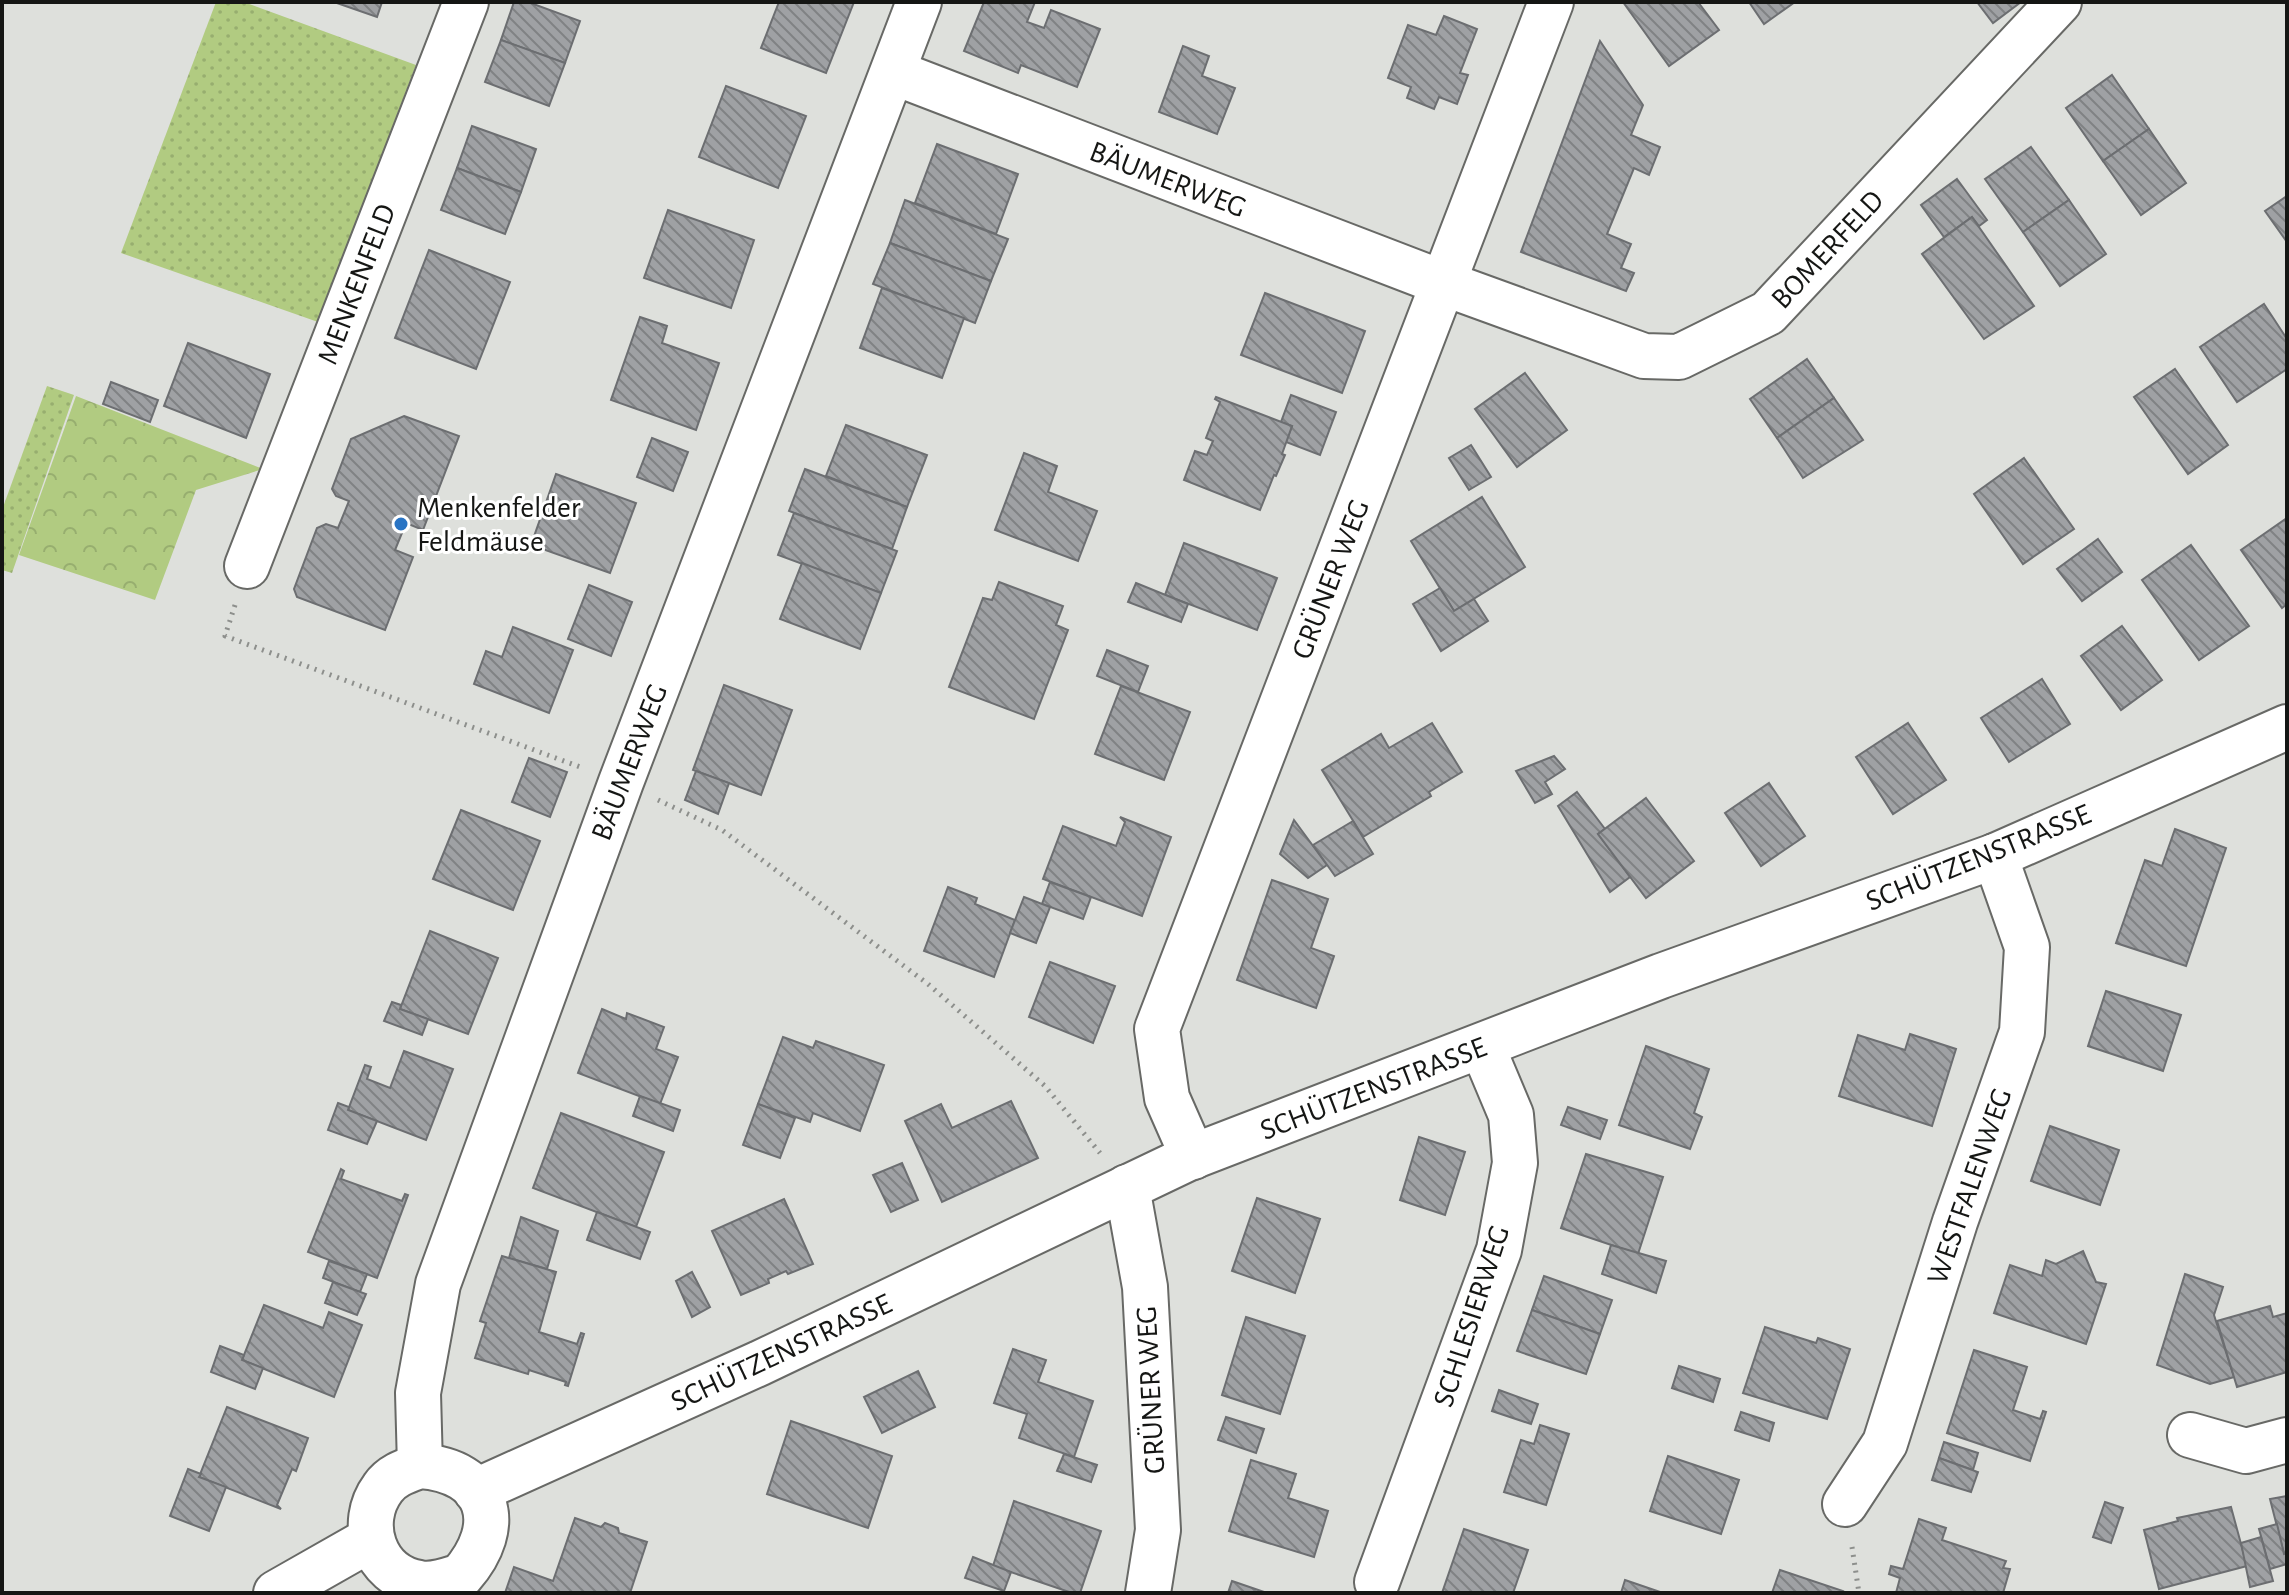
<svg xmlns="http://www.w3.org/2000/svg" width="2289" height="1595" viewBox="0 0 2289 1595" font-family="'Alegreya Sans',sans-serif">
  <style>
    .grass { fill: url(#grass-dots) }
    .park { fill: url(#park-crowns) }
    .building { fill: url(#building-back-hatch); stroke: #6c6e71; stroke-width: 2 }
    .lines { fill: none; stroke-linecap: round; stroke-linejoin: round }
    .street-casing { stroke: #686966; stroke-width: 48 }
    .path { stroke: #8d8f8c; stroke-width: 5; stroke-dasharray: 2 6; stroke-linecap: butt }
    .street { stroke: #fff; stroke-width: 44 }
    .poi-dot { fill: #2974c4; stroke: #fff; stroke-width: 3 }
    .labels { text-anchor: middle; stroke-width: 6; stroke-linejoin: round; paint-order: stroke }
    .street-label { font-size: 30px; fill: #151614; stroke: #fff }
    .poi-label { font-size: 30px; fill: #151614; stroke: #fff; text-anchor: start }
  </style>
  <defs>
    <pattern id="grass-dots" width="8" height="8" patternUnits="userSpaceOnUse" patternTransform="scale(2)"><rect width="8" height="8" fill="#b1cb81"/><path d="M2 2h.1M6 6h.1" fill="none" stroke="#97ae6f" stroke-width="1.8" stroke-linecap="round"/></pattern>
    <pattern id="park-crowns" width="20" height="18" patternUnits="userSpaceOnUse" patternTransform="scale(2)"><rect width="20" height="18" fill="#b1cb81"/><path d="M2 6a3 3 0 1 1 6 0M12 15a3 3 0 1 1 6 0" fill="none" stroke="#97ae6f"/></pattern>
    <pattern id="building-back-hatch" width="6" height="6" patternUnits="userSpaceOnUse" patternTransform="scale(2)"><rect width="6" height="6" fill="#9fa1a4"/><path d="M-1 5l2 2M0 0l6 6M5-1l2 2" fill="none" stroke="#808284"/></pattern>
  </defs>
  <rect width="100%" height="100%" fill="#dee0dc"/>
  <g class="grass">
    <path d="M216,2h28l172,63 -98,257 -197,-69z"/>
    <path d="M47,386l27,9 -62,178 -10,-3v-60z"/>
  </g>
  <path class="park" d="M76,396l187,73 -67,21 -41,110 -136,-45z"/>
  <g class="building">
    <path d="M334,2h48l-5,15z"/>
    <path d="M514,2h14l52,19 -15,42 -64,-23z"/>
    <path d="M779,2h75l-28,71 -65,-25z"/>
    <path d="M984,2h51l-8,20 17,6 7,-18 49,19 -23,58 -56,-22 -3,8 -54,-22z"/>
    <path d="M1623,2h75l21,28 -50,36z"/>
    <path d="M1749,2h46l-31,22z"/>
    <path d="M1977,2h44l-28,21z"/>
    <path d="M1444,16l33,13 -17,44 8,2 -11,29 -18,-7 -5,12 -27,-11 4,-11 -23,-9 20,-53 28,10z"/>
    <path d="M501,40l64,23 -16,43 -64,-24z"/>
    <path d="M1600,41l43,64 -12,30 29,12 -11,28 -15,-7 -27,66 24,10 -10,24 13,5 -8,18 -105,-39z"/>
    <path d="M1183,46l26,10 -7,20 33,12 -18,46 -58,-22z"/>
    <path d="M2112,75l37,54 -46,32 -37,-53z"/>
    <path d="M726,86l80,30 -28,72 -79,-31z"/>
    <path d="M472,126l64,23 -15,43 -64,-24z"/>
    <path d="M2149,129l37,54 -45,32 -38,-54z"/>
    <path d="M937,144l81,30 -22,60 -81,-31z"/>
    <path d="M2031,147l38,53 -46,32 -38,-53z"/>
    <path d="M457,168l64,24 -16,42 -64,-24z"/>
    <path d="M1957,179l30,41 -8,6 -7,-9 -28,20 -23,-32z"/>
    <path d="M2287,196v46l-22,-31z"/>
    <path d="M905,200l103,39 -17,42 -101,-38z"/>
    <path d="M2069,200l37,54 -46,32 -37,-54z"/>
    <path d="M668,210l86,30 -23,68 -87,-30z"/>
    <path d="M1972,217l62,89 -50,33 -62,-85z"/>
    <path d="M890,243l101,38 -16,42 -102,-39z"/>
    <path d="M429,250l81,32 -34,87 -81,-31z"/>
    <path d="M882,288l82,30 -22,60 -82,-30z"/>
    <path d="M1265,293l100,38 -23,62 -101,-38z"/>
    <path d="M2264,304l23,35v30l-50,33 -37,-55z"/>
    <path d="M640,317l27,9 -5,17 57,20 -23,67 -85,-30z"/>
    <path d="M188,343l82,31 -24,64 -82,-32z"/>
    <path d="M1807,359l27,39 -57,40 -27,-39z"/>
    <path d="M2175,369l53,76 -40,29 -54,-77z"/>
    <path d="M1525,373l42,57 -50,37 -42,-58z"/>
    <path d="M111,382l47,18 -8,22 -47,-18z"/>
    <path d="M1291,395l45,17 -16,43 -34,-13 6,-16 -11,-4z"/>
    <path d="M1216,397l76,29 -10,28 3,1 -9,21 -2,-1 -14,35 -76,-30 11,-29 12,4 6,-14 -7,-3 14,-36 -5,-3z"/>
    <path d="M1834,398l29,42 -60,38 -26,-40z"/>
    <path d="M404,416l55,20 -36,94 -17,-7 -11,27 18,7 -28,73 -88,-33 -3,-8 23,-61 9,-4 12,4 11,-27 -13,-5 -4,-7 19,-50z"/>
    <path d="M846,425l81,30 -20,52 -81,-31z"/>
    <path d="M652,438l36,14 -15,39 -36,-14z"/>
    <path d="M1471,445l20,32 -22,13 -20,-32z"/>
    <path d="M1024,453l33,13 -9,26 49,19 -19,50 -83,-31z"/>
    <path d="M2024,458l50,71 -51,35 -49,-70z"/>
    <path d="M805,469l102,38 -15,42 -103,-38z"/>
    <path d="M556,474l80,29 -26,70 -79,-28z"/>
    <path d="M1482,497l43,70 -71,44 -43,-70z"/>
    <path d="M794,513l103,38 -16,42 -103,-38z"/>
    <path d="M2287,518v86l-5,4 -41,-58z"/>
    <path d="M2098,539l24,33 -40,29 -25,-32z"/>
    <path d="M1184,543l93,35 -20,52 -92,-35z"/>
    <path d="M2191,545l58,81 -50,34 -57,-80z"/>
    <path d="M802,563l79,30 -21,56 -80,-30z"/>
    <path d="M999,582l64,24 -7,19 12,5 -34,89 -85,-32 34,-89 9,2z"/>
    <path d="M1136,583l52,21 -7,18 -53,-20z"/>
    <path d="M589,585l43,17 -21,54 -43,-17z"/>
    <path d="M1440,588l14,23 20,-12 14,22 -47,30 -28,-47z"/>
    <path d="M2122,626l40,54 -41,30 -40,-54z"/>
    <path d="M513,627l60,23 -24,63 -75,-29 12,-33 16,6z"/>
    <path d="M1107,650l41,16 -10,26 -41,-16z"/>
    <path d="M2042,679l28,45 -61,38 -28,-44z"/>
    <path d="M724,685l68,25 -31,85 -68,-25z"/>
    <path d="M1121,686l69,26 -26,68 -69,-26z"/>
    <path d="M1432,723l30,49 -33,20 2,4 -68,41 -41,-67 59,-36 8,14z"/>
    <path d="M1908,723l38,57 -53,34 -37,-57z"/>
    <path d="M1554,756l11,13 -20,13 7,12 -17,9 -19,-32z"/>
    <path d="M529,758l38,14 -17,45 -38,-15z"/>
    <path d="M696,771l33,12 -11,31 -33,-14z"/>
    <path d="M1769,783l36,53 -44,30 -36,-53z"/>
    <path d="M1577,792l28,37 -7,5 32,43 -20,15 -52,-86z"/>
    <path d="M1646,798l48,63 -48,37 -48,-64z"/>
    <path d="M461,810l79,31 -27,69 -80,-31z"/>
    <path d="M1120,817l51,20 -29,79 -99,-37 20,-53 53,20 9,-24z"/>
    <path d="M1294,820l33,45 -19,13 -28,-24z"/>
    <path d="M1353,821l20,33 -38,22 -22,-31z"/>
    <path d="M2175,829l51,19 -40,118 -70,-23 29,-83 17,6z"/>
    <path d="M1272,880l56,19 -17,49 23,8 -18,52 -79,-28z"/>
    <path d="M1050,882l41,15 -8,22 -41,-15z"/>
    <path d="M948,887l29,11 -2,6 40,16 -21,57 -70,-26z"/>
    <path d="M1024,897l26,10 -14,36 -26,-10z"/>
    <path d="M430,931l68,27 -30,76 -68,-25z"/>
    <path d="M1050,962l65,24 -22,57 -64,-26z"/>
    <path d="M2106,991l75,24 -18,56 -75,-25z"/>
    <path d="M392,1002l9,3 -1,4 28,10 -6,16 -38,-14z"/>
    <path d="M602,1009l24,10 1,-6 37,14 -8,22 22,8 -18,47 -82,-31z"/>
    <path d="M1910,1034l46,15 -24,77 -93,-30 19,-61 47,15z"/>
    <path d="M783,1037l30,11 3,-7 68,24 -24,66 -47,-18 -3,9 -52,-18z"/>
    <path d="M1646,1046l63,23 -15,44 8,4 -12,32 -71,-24z"/>
    <path d="M404,1051l49,18 -27,71 -78,-30 17,-45 6,2 -4,12 23,9z"/>
    <path d="M640,1096l40,14 -7,21 -40,-15z"/>
    <path d="M1011,1101l27,57 -96,44 -37,-81 36,-17 11,24z"/>
    <path d="M338,1103l11,4 -1,3 29,11 -10,23 -39,-14z"/>
    <path d="M758,1104l37,14 -15,40 -37,-13z"/>
    <path d="M1568,1107l39,13 -7,19 -39,-14z"/>
    <path d="M561,1113l103,39 -28,75 -103,-39z"/>
    <path d="M2050,1126l69,24 -19,55 -69,-24z"/>
    <path d="M1419,1137l46,15 -20,63 -45,-15z"/>
    <path d="M1586,1154l77,23 -25,77 -77,-26z"/>
    <path d="M902,1163l16,37 -27,12 -18,-37z"/>
    <path d="M341,1169l3,2 -3,8 61,22 3,-7 3,1 -31,83 -69,-26z"/>
    <path d="M1257,1198l63,21 -25,74 -63,-22z"/>
    <path d="M784,1199l29,65 -25,10 -2,-3 -18,8 1,4 -28,12 -29,-64z"/>
    <path d="M597,1212l53,20 -10,27 -53,-19z"/>
    <path d="M521,1217l37,14 -11,38 -38,-11z"/>
    <path d="M1611,1245l55,16 -10,32 -54,-19z"/>
    <path d="M2083,1251l13,31 10,2 -20,60 -92,-31 16,-48 32,11 4,-16 10,4z"/>
    <path d="M502,1256l54,16 -17,60 38,12 4,-11 3,1 -16,52 -3,-1 1,-3 -37,-12 -1,4 -53,-16 11,-35 -6,-2z"/>
    <path d="M329,1261l38,13 -7,18 -37,-14z"/>
    <path d="M692,1272l18,35 -18,10 -16,-36z"/>
    <path d="M2185,1274l38,13 -9,28 20,62 -24,7 -53,-19z"/>
    <path d="M1544,1276l68,24 -12,34 -68,-24z"/>
    <path d="M333,1282l33,12 -9,21 -32,-12z"/>
    <path d="M264,1305l59,23 6,-16 33,13 -28,72 -92,-37z"/>
    <path d="M2270,1306l3,11 14,-4v59l-50,15 -20,-66z"/>
    <path d="M1532,1310l68,24 -14,40 -69,-23z"/>
    <path d="M1246,1317l59,19 -25,78 -58,-19z"/>
    <path d="M1765,1327l51,16 2,-5 32,11 -23,70 -84,-26z"/>
    <path d="M220,1346l24,9 -2,5 21,8 -8,21 -44,-17z"/>
    <path d="M1013,1349l33,11 -8,22 55,19 -19,56 -55,-19 8,-24 -33,-11z"/>
    <path d="M1974,1350l53,17 -14,43 27,9 3,-8 3,1 -16,49 -83,-28z"/>
    <path d="M1679,1366l41,13 -7,23 -41,-14z"/>
    <path d="M918,1371l17,36 -53,26 -18,-36z"/>
    <path d="M1499,1390l39,14 -7,20 -39,-13z"/>
    <path d="M227,1407l81,31 -12,33 -4,-2 -15,36 4,4 -82,-32z"/>
    <path d="M1741,1412l33,11 -5,18 -34,-11z"/>
    <path d="M1226,1417l38,12 -8,24 -38,-13z"/>
    <path d="M791,1421l101,35 -24,72 -101,-34z"/>
    <path d="M1540,1425l29,9 -23,71 -42,-13 17,-52 13,4z"/>
    <path d="M1944,1442l34,11 -5,17 -34,-12z"/>
    <path d="M1064,1454l33,11 -6,17 -34,-11z"/>
    <path d="M1668,1456l71,24 -18,54 -71,-23z"/>
    <path d="M1939,1458l39,14 -7,20 -39,-12z"/>
    <path d="M1251,1460l45,14 -8,24 40,13 -14,46 -85,-26z"/>
    <path d="M188,1469l13,5 -2,3 27,10 -17,44 -39,-15z"/>
    <path d="M2287,1496v57l-3,1 -14,-55z"/>
    <path d="M1014,1501l87,30 -21,62h-8l-79,-27z"/>
    <path d="M2105,1502l18,6 -12,35 -18,-6z"/>
    <path d="M2231,1507l16,59 -88,23 -15,-59 34,-9 -1,-3z"/>
    <path d="M575,1518l26,9 4,-4 13,5 1,5 28,9 -17,51h-125l9,-26 39,14z"/>
    <path d="M1919,1519l27,9 -4,12 64,21 -3,7 7,1 -7,24h-107l4,-15 -11,-4 2,-8 12,3z"/>
    <path d="M2277,1524l7,30 3,-1v11l-17,5 -11,-40z"/>
    <path d="M1464,1529l64,21 -15,43h-71z"/>
    <path d="M2261,1537l12,44 -23,6 -9,-44z"/>
    <path d="M973,1557l38,15 -7,19 -39,-13z"/>
    <path d="M1780,1570l63,21 -1,2h-70z"/>
    <path d="M1625,1580l38,13h-42z"/>
    <path d="M1232,1581l35,12h-39z"/>
  </g>
  <g class="lines">
    <g class="street-casing">
      <g id="street">
        <path d="M893,72l550,211 201,73 35,1 89,-44 291,-311"/>
        <path d="M247,566l219,-564"/>
        <path d="M1193,1157l-26,-59 -10,-69 394,-1027"/>
        <path d="M1127,1187l18,100 13,243 -10,63"/>
        <path d="M2190,1435l56,16 41,-11"/>
        <path d="M420,1466l-2,-73 20,-109 183,-502 298,-780"/>
        <path d="M420,1466c70,5 86,59 41,110 -13,4 -28,10 -42,7 -45,-8 -62,-60 -36,-95 9,-13 23,-17 37,-22z"/>
        <path d="M476,1491l284,-128 429,-205 472,-182 334,-120 292,-129"/>
        <path d="M1845,1504l40,-61 70,-221 67,-190 5,-85 -32,-91"/>
        <path d="M1377,1582l122,-332 16,-87 -4,-48 -29,-69"/>
        <path d="M276,1593l95,-54"/>
      </g>
    </g>
    <g class="path">
      <path d="M235,605l-10,31 358,132"/>
      <path d="M658,800l64,30 206,154 117,102 55,67"/>
      <path d="M1852,1547l7,46"/>
    </g>
    <use href="#street" class="street"/>
  </g>
  <circle class="poi-dot" cx="401" cy="524" r="8"/>
  <g class="labels">
    <g class="street-label">
      <text transform="translate(1168 179) rotate(21)" y="10">BÄUMERWEG</text>
      <text transform="translate(1827 249) rotate(-47)" y="10">BOMERFELD</text>
      <text transform="translate(356 284) rotate(-69)" y="10">MENKENFELD</text>
      <text transform="translate(1330 579) rotate(-69)" y="10">GRÜNER WEG</text>
      <text transform="translate(629 762) rotate(-69)" y="10">BÄUMERWEG</text>
      <text transform="translate(1978 857) rotate(-22)" y="10">SCHÜTZENSTRASSE</text>
      <text transform="translate(1373 1088) rotate(-21)" y="10">SCHÜTZENSTRASSE</text>
      <text transform="translate(1969 1186) rotate(-71)" y="10">WESTFALENWEG</text>
      <text transform="translate(1471 1316) rotate(-72)" y="10">SCHLESIERWEG</text>
      <text transform="translate(781 1352) rotate(-25)" y="10">SCHÜTZENSTRASSE</text>
      <text transform="translate(1150 1390) rotate(-93)" y="10">GRÜNER WEG</text>
    </g>
    <g class="poi-label">
      <text x="417" y="517">Menkenfelder<tspan x="417" dy="34">Feldmäuse</tspan></text>
    </g>
  </g>
  <rect width="2289" height="1595" fill="none" stroke="#151614" stroke-width="8"/>
</svg>
